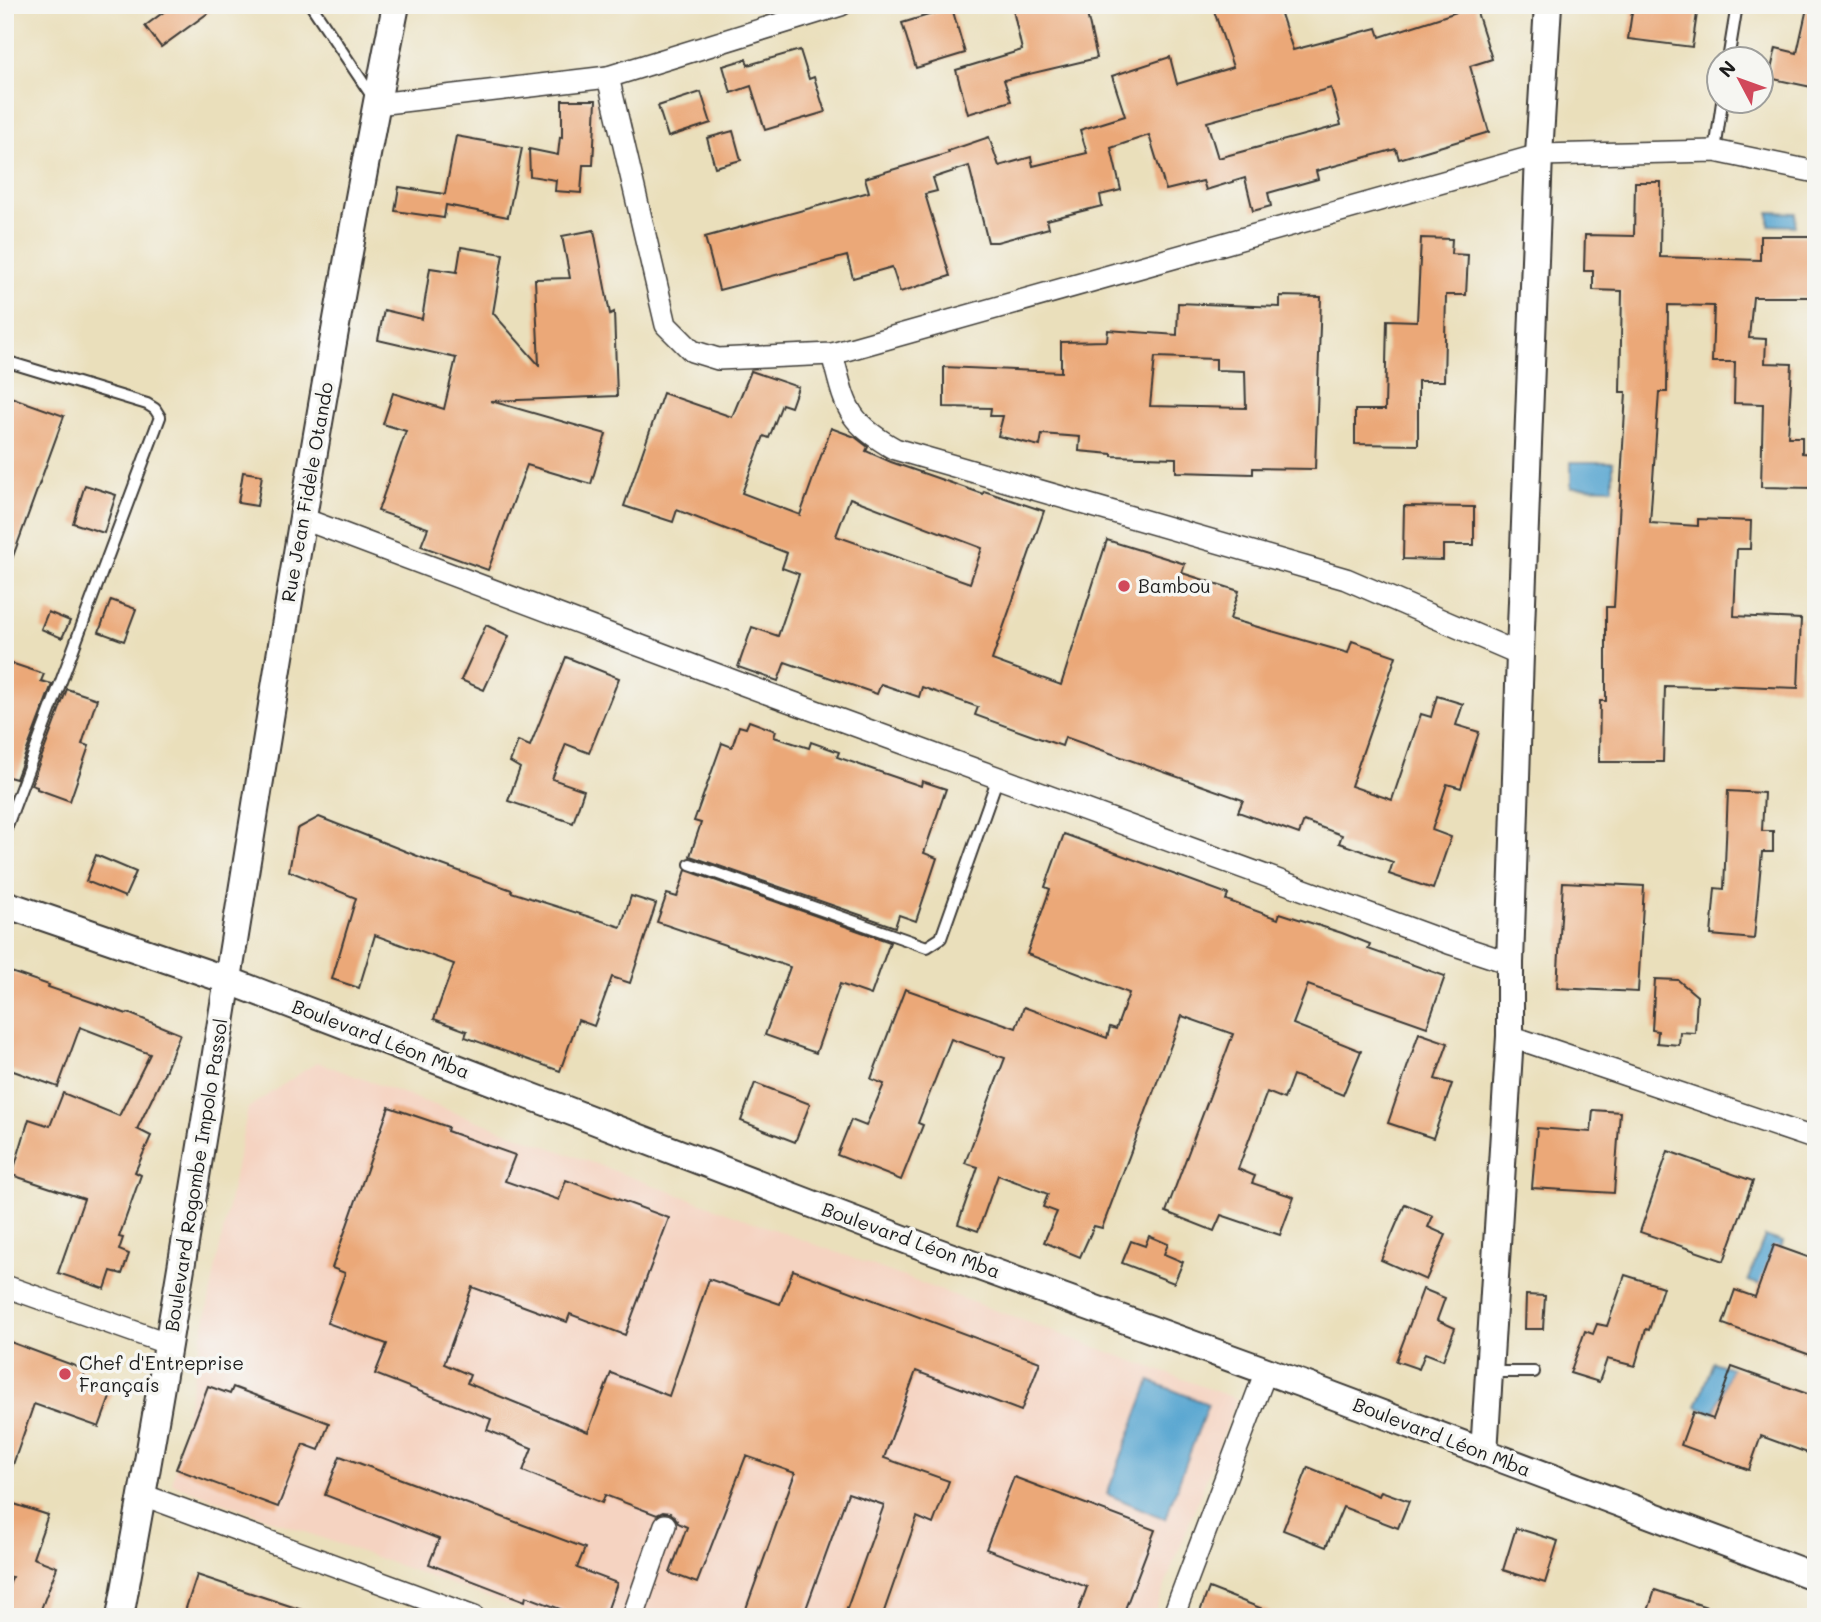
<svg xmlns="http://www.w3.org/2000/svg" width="1821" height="1622" viewBox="0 0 1821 1622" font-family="Mali,sans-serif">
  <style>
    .built { fill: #f5d3c1 }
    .water { fill: #57a5d0; stroke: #3a6076; stroke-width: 2 }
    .building { fill: #eba878; fill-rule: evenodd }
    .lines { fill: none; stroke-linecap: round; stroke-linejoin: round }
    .service-casing { stroke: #3b3934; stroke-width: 14 }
    .minor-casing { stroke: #3b3934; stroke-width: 24 }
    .tertiary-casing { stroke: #3b3934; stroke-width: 30 }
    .service { stroke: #fff; stroke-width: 10 }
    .minor { stroke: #fff; stroke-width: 21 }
    .tertiary { stroke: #fff; stroke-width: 26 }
    .poi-dot { fill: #d1495b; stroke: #f6f6f2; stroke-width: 2.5 }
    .labels { text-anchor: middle; stroke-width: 7; stroke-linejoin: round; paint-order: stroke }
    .street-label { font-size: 19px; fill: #1c1c1c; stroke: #f6f6f2 }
    .poi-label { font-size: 19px; fill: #1c1c1c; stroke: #f6f6f2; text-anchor: start }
  </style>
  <rect width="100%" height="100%" fill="#f6f6f2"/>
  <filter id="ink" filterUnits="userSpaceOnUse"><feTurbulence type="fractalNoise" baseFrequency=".0143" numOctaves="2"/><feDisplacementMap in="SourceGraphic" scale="14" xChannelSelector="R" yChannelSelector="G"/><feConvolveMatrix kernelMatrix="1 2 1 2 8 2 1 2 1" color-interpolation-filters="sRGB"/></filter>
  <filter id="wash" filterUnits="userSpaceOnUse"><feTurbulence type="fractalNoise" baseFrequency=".00686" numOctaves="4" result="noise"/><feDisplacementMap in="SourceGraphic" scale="28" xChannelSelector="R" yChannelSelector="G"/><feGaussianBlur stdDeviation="1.57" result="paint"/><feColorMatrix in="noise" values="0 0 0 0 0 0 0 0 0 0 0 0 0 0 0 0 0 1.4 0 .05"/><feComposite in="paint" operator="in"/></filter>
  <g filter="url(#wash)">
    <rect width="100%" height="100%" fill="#eadfbb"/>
    <path class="built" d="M317,1062l920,337 -84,218h-611l-370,-133 76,-376z"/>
    <g class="water">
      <path d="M1769,212l27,1 -1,13 -26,-1z"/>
      <path d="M1571,462h42v26l-42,-1z"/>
      <path d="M1765,1236l18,6 -17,45 -18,-6z"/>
      <path d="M1713,1362l18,6 -17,45 -18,-6z"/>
      <path d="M1150,1381l58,23 -43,115 -58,-25z"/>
    </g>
    <g id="blocks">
      <g class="building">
        <path d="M173,5h46l-58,42 -16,-21z"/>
        <path d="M1031,5h54l12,53 -93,22 7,21 -43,13 -12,-44 66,-20 -9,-40z"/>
        <path d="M1212,5h66l15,45 84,-22 3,9 95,-31 17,53 -22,7 19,66 -90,27 -3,-10 -80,22 2,8 -50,14 3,13 -18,5 -8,-33 -39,12 -3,-9 -37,9 -17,-55 -38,13 10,42 -21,5 2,11 -55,14 2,8 -52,14h-9l-19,-76 -36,12 4,13 -12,3 25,82 -50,16 -8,-25 -39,11 -6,-22 -128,34 -14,-53 164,-45 -4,-14 84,-25 -1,-2 41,-14 10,29 32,-9 2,9 54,-13 -7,-23 45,-14 -13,-40 58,-19 7,27 56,-17zM1331,88l10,37 -123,33 -11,-36z"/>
        <path d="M1633,5l65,2 -6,40 -64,-8z"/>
        <path d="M952,8l13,45 -49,15 -14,-45z"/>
        <path d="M1807,8l9,1v79l-47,-10 7,-30 21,5z"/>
        <path d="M800,50l9,29 5,-2 11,35 -60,18 -14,-44 -20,7 -8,-27 23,-7 2,6z"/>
        <path d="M701,92l10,31 -43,14 -10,-31z"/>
        <path d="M562,100h34l-3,65h-10l-2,28 -26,-2 1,-11 -26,-4 -1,-27 29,6 2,-18 2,1z"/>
        <path d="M733,131l8,29 -26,7 -8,-29z"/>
        <path d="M456,136l66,12 -14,69 -62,-12 -2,13 -49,-7 4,-24 46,7z"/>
        <path d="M1635,182h26l-1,75 100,3v-24h51v61h-58l-4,41 17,1 -1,24 27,1 -4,73h14v16l13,1v34l-54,-1 2,-83 -29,-1 1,-41h-23l2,-56 -46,-1 -1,87h-8l-9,131 48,3v-7l53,2 -1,28h-13l-3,67 67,3 -3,69 -84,-3v2l-49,-1 -2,76h-64l1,-61h6v-94h8l12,-215h-6l2,-101 -29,-1v-19h-9l1,-36 49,1z"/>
        <path d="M594,230l16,84 4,-2 3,84 -126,5 115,33 -15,50 -64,-19 -39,105 -67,-24 7,-18 -50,-17 28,-80 -23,-7 10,-31 51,16 12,-51 -78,-18 6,-30 38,9 8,-51 27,4 4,-25 42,7 -10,59 46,52 -4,-86 35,-1 -8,-42z"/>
        <path d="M1421,238l31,1 -1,15 17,1 -2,40h-20l-2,86h-26v64l-63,-1v-34h30l2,-90 30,1z"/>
        <path d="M1280,296l41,1 -6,172 -62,-1v6l-77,-2v-14l-64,-2v-2l-33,-3 1,-14 -38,-3 -2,12 -42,-10 5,-20h-13l1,-8 -47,-1v-40l117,5v-30l46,-1 1,-11 69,5 1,-32 102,4zM1155,357l61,2v11l29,1 1,37 -96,-2z"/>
        <path d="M751,371l47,16 -7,20 -9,-3 -13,34 -5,-2 -22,57 58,22 31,-87 24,9 13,10 -2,4 25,11 92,32 1,-3 60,20 -52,149 69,25 46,-145 78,24 -3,9 57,18 -9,28 118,34 4,-12 44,15 -45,130 41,14 29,-86 10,3 6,-21 26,8 -7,21 23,7 -18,56 -14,-4 -15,46 19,7 -18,52 -44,-15 4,-12 -54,-19 3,-8 -38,-14 -5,13 -61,-22 5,-12 -178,-63 -3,9 -29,-10 -58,-21 3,-8 -56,-20 -3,10 -38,-13 -4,10 -92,-32 -7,19 -40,-14 14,-40 26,9 21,-62 -17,-6 5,-15 -110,-43 -4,12 -49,-16 39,-113 69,24zM850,498l132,50 -12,35 -134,-47z"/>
        <path d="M5,395l59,21 -56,154h-3z"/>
        <path d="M243,472l19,3 -5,31 -19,-3z"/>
        <path d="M85,485l31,10 -12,38 -31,-10z"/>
        <path d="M1404,506l70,1v38h-31v15l-40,-1z"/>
        <path d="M111,600l25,9 -12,32 -25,-9z"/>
        <path d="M48,612l22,9 -8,17 -21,-9z"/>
        <path d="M486,625l23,11 -25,54 -23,-10z"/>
        <path d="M566,657l53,21 -30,75 -23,-9 -14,35 32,11 -11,33 -65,-22 12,-33 -10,-6 8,-21 12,5z"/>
        <path d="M5,661l39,13 -3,7 11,3 -36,95 -11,-3z"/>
        <path d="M67,689l30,10 -15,45 7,2 -19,55 -33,-12v-2l-6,-2z"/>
        <path d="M749,721l27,10 -2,6 35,11 2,-6 28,10 -2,5 43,15 41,14 1,-5 24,8 -22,64 13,5 -21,63 -17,-6 -4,12 -205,-71 11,-33 -7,-2 28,-78 10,4 7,-21 7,2z"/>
        <path d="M1728,791l36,2 -2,38h11v21h-11l-8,87 -43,-4 4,-47 9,1z"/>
        <path d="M319,817l101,40 92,33 -1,2 110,35 10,-31 25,8 -26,79 -18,-6 -18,49 -16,-6 -18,51 -95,-34 2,-6 -33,-12 20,-55 -79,-29 -16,53 -27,-9 24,-81 -67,-27 8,-42z"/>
        <path d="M1064,834l164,60 -2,6 52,19 2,-6 62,20 28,11 -2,5 77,27 -18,51 -119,-42 -15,39 68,27 -18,44 -50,-20 -9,24 -17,-7 -29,77 17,7 -3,7 42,14 -14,38 -59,-20 -7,16 -48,-19 67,-178 -51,-18 -80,212 -8,-2 -14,31 -36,-15 13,-30 -14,-5 5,-13 -50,-19 -20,56 -20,-7 20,-57 -13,-4 40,-105 -54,-19 -33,84 5,2 -22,55 -64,-25 14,-35 15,6 18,-42 -13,-5 34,-90 111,39 8,-21 83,31 3,-11 6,2 13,-36 -102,-39 23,-65 -5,-2z"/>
        <path d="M96,855l40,17 -11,25 -39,-16z"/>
        <path d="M686,870l204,72 -19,53 -31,-11 -24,69 -51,-18 25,-68 -133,-45 10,-28 10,3z"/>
        <path d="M1563,882l81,4 -6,106 -81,-4z"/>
        <path d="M5,970l44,15 -1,2 79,27 1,-1 52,21 -16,40 -27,55 14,7 -16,36 6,3 -22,62 4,1 -4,12 10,4 -7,20 -11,-3 -6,18 -47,-16 26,-74 -72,-24 17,-56 21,7 13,-33 56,23 31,-62 -70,-27 -22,60 -53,-19z"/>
        <path d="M1655,979l23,1 19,16 -2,37 -15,-1 -1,13 -22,-2 1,-12 -6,-1z"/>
        <path d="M1419,1033l29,10 -13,36 17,5 -19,54 -45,-15z"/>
        <path d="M755,1083l55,21 -15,38 -54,-21z"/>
        <path d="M389,1107l59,20 -1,4 68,24 -10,26 54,19 7,-20 103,38 -44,117 -55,-21 -3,8 -95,-35 -28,77 26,11 -3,8 121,49 23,-59 58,23 40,-117 71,25 13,-34 247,92 -19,49 -105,-40 -32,87 65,23 -16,43 -16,-7 -35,100h-38l40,-112 -36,-12 -45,124h-60l52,-144 -49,-17 -49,127 -27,-10 17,-46 -9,-4 -3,-6 -5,-4 -7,-1 -6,3 -52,-20 -3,8 -79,-32 9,-23 -45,-18 4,-11 -116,-45 12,-30 -60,-21 18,-50 -13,-5z"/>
        <path d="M1593,1110l27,2 -6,81 -82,-5 5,-60 54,4z"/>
        <path d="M1668,1151l85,30 -29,80 -84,-29z"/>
        <path d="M1405,1204l28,12 -5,11 18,8 -20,45 -45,-20z"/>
        <path d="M1149,1236l19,8 -4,10 19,8 -9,21 -52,-20 9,-22 14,5z"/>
        <path d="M1774,1245l42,15v97l-93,-33 12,-34 20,7z"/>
        <path d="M1625,1275l38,12 -14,43 -3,-1 -11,37 -28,-7 -8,23 -29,-9 15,-42 8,3 4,-10 10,2z"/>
        <path d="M1423,1289l22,9 -8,22 18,8 -12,32 -18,-7 -6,16 -23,-8z"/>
        <path d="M1526,1295l19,1 -2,33h-18z"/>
        <path d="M5,1340l81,30 -4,11 30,11 -13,35 -65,-23 -26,75 -3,-1z"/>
        <path d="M1732,1367l84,30v59l-55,-20 -12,34 -68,-25 12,-33 20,7z"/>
        <path d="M208,1386l22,8 3,-7 96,36 -10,27 -16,-6 -25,63 -102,-38z"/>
        <path d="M340,1456l245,92 -8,20 40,15 -12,34h-24l-55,-21 -1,5 -96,-37 10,-25 -114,-44z"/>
        <path d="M1308,1467l71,29 2,-5 28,10 -11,27 -55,-21 -17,40 -43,-17z"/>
        <path d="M1014,1477l141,53 -33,87h-46l11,-30 -101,-38z"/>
        <path d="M5,1501l43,14 -15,43 24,9 -19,50h-33v-20l7,-20 -7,-1z"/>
        <path d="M1516,1528l42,13 -13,42 -42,-13z"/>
        <path d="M197,1575l114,38 -1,4h-127z"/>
        <path d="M1209,1588l69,27v2h-80z"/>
        <path d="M1655,1590l70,23 -1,4h-78z"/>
      </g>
    </g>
  </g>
  <g filter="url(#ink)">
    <use href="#blocks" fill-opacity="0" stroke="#3b3934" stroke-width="2"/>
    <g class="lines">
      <g class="service-casing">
        <g id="service">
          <path d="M311,5l63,94"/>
          <path d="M1728,60l9,-55"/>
          <path d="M1715,151l7,-49"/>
          <path d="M5,361l142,43 8,5 5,8 -155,414"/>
          <path d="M690,864l237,83 14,-9 57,-161"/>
          <path d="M1489,1372h45"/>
        </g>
      </g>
      <g class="minor-casing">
        <g id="minor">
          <path d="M608,77l58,248 26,26 26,8 114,-5 707,-199 176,-4 101,21"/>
          <path d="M377,104l231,-27 233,-72"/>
          <path d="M832,354c14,52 13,67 63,95l451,130 174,75"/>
          <path d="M301,518l441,166 707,259 61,20"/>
          <path d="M1510,1036l306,103"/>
          <path d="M5,1286l164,58"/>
          <path d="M143,1495l331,122"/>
          <path d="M633,1617l32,-92"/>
          <path d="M1173,1617l93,-246"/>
        </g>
      </g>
      <g class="tertiary-casing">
        <g id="tertiary">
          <path d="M5,904l222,76 700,268 378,137 511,192"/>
          <path d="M1484,1453l26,-417v-73l10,-309 19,-499 9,-150"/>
          <path d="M120,1617c99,-536 169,-1077 276,-1612"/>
        </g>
      </g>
      <use href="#service" class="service"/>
      <use href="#minor" class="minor"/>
      <use href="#tertiary" class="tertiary"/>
    </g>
  </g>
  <g class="poi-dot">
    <circle cx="1124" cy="586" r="7"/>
    <circle cx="65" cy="1374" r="7"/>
  </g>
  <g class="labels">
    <g class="street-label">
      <text transform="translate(307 492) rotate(-80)" y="7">Rue Jean Fidèle Otando</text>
      <text transform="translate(381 1039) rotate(21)" y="7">Boulevard Léon Mba</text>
      <text transform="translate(196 1175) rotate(-81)" y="7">Boulevard Rogombe Impolo Passol</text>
      <text transform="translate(911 1240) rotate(20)" y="7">Boulevard Léon Mba</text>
      <text transform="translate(1442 1437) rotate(21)" y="7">Boulevard Léon Mba</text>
    </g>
    <g class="poi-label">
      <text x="1138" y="593">Bambou</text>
      <text x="79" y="1370">Chef d'Entreprise<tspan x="79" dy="22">Français</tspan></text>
    </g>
  </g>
  <rect width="1821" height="1622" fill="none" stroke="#f6f6f2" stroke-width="28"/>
  <g transform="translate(1740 80) rotate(311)"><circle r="33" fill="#f6f6f2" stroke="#9f9f9c" stroke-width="2"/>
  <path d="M0-5L12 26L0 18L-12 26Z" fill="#d1495b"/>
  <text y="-10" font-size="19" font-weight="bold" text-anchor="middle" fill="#1c1c1c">N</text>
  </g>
</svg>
